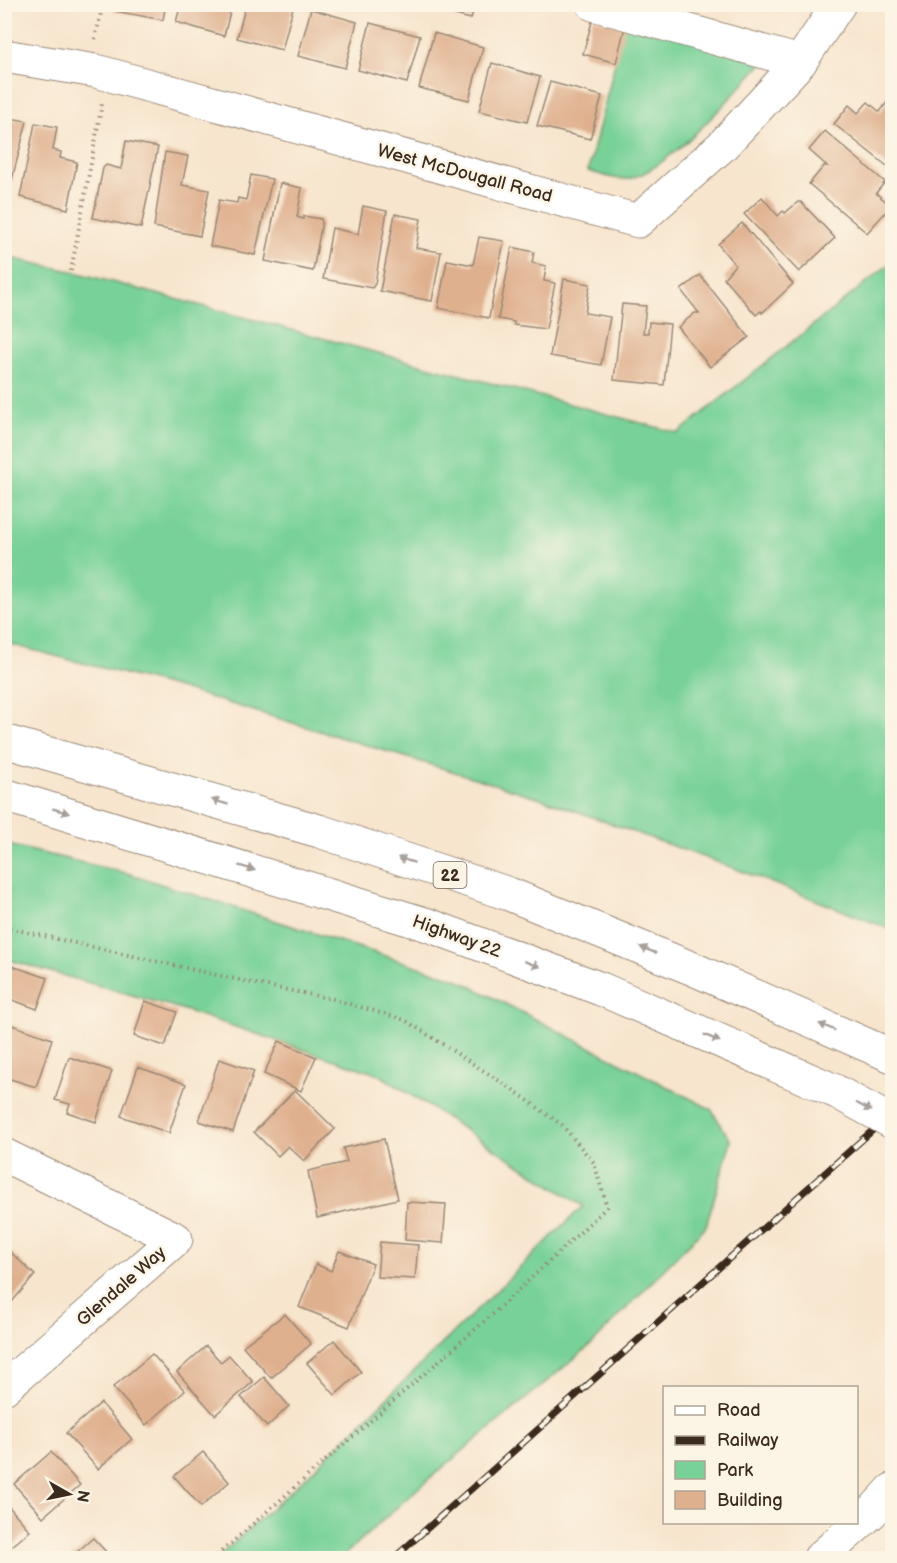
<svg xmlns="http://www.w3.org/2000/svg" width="897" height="1563" viewBox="0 0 897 1563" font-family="'Balsamiq Sans',sans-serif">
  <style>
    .green { fill: #78d298; stroke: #5a7e5b; stroke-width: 1.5 }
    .building { fill: #dfb08e }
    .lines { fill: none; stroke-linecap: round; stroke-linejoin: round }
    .minor-casing { stroke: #998876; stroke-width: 35 }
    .major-casing { stroke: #998876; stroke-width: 35 }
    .path { stroke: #998876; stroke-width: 4; stroke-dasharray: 1.5 4.5; stroke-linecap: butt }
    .minor { stroke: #fff; stroke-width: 33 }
    .major { stroke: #fff; stroke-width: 33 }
    .rail-casing { stroke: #3b2a1e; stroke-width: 7 }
    .rail { stroke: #fcf5e5; stroke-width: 4.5; stroke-dasharray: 14; stroke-linecap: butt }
    .major-bridge-casing { stroke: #998876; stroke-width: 35; stroke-linecap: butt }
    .major-bridge { stroke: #fff; stroke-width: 33 }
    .oneway { fill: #a79f9a }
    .labels { text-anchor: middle; stroke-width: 5; stroke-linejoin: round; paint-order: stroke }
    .shield { fill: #fcf5e5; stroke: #75675a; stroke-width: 1.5 }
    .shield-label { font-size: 16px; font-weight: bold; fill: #3b2a1e }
    .street-label { font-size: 18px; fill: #3b2a1e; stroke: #fcf5e5 }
  </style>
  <rect width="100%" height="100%" fill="#fcf5e5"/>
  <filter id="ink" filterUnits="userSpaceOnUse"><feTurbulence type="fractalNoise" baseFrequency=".0167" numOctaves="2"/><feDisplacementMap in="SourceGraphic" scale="12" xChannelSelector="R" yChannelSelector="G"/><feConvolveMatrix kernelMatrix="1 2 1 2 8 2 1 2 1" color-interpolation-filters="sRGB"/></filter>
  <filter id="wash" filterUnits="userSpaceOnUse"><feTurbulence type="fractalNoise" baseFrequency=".008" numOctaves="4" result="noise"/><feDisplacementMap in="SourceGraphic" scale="24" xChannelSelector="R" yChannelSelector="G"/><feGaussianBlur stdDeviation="1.35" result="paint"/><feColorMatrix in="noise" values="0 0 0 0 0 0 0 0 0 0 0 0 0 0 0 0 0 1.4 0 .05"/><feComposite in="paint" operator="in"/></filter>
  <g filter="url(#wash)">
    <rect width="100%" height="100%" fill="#f7e5cd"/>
    <g class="green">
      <path d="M626,19l141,39c-30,32 -97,112 -139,121 -11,2 -29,-5 -40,-8z"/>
      <path d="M5,257l66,14 607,162 214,-171v668l-156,-61 -196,-71 -365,-111 -170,-44z"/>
      <path d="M4,844l126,30 327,105 254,130 20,32 -25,85 -114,118 -168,139 -83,75h-124l92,-84 274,-268 -203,-131 -199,-66 -176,-50z"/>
    </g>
    <g id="blocks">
      <g class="building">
        <path d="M115,4h51l-3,16 -49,-9z"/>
        <path d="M181,4h51l-8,32 -48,-14z"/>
        <path d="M246,4h48l-12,46 -45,-12z"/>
        <path d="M437,4h38l-4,15 -36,-9z"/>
        <path d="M311,9l46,13 -12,46 -47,-12z"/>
        <path d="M593,18l32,9 -9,36 -33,-9z"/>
        <path d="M370,23l50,13 -13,47 -49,-13z"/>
        <path d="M434,33l49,14 -14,53 -50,-12z"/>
        <path d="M492,63l48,14 -13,45 -48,-11z"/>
        <path d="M550,82l52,14 -12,43 -53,-13z"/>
        <path d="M868,102l12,10 7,-10 5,4v64l-58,-46 15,-19 9,8z"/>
        <path d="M4,117l23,4 -19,74h-4z"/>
        <path d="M35,123l22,4 -4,23 8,2 -1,6 17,4 -9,47 -48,-12z"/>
        <path d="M825,131l60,51 -9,11 15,13 -24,27 -58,-49 15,-18h3l-18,-16z"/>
        <path d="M126,141l32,6 -17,81 -48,-10 10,-50 3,-3 15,4z"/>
        <path d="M165,152l23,4 -6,29 27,5 -9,46 -46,-9z"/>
        <path d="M251,175l21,4 -17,76 -45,-9 9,-46 18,3 1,-5 8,2z"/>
        <path d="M280,183l22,5 -5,29 6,2 1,-3 17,3 1,3 -9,49 -48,-10z"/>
        <path d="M762,197l16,19 5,-5 2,2 13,-11h3l34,36 -36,34 -55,-58z"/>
        <path d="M363,206l24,5 -12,73 -3,4 -49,-9 9,-51 26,6z"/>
        <path d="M395,214l26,5 -5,29 25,4 -9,49 -52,-10z"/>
        <path d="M742,223l51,61 -31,29 -1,-2 -5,4 -32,-37 11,-13 -17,-21z"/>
        <path d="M479,237l25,4 -15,77 -51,-10 9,-48 26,5z"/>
        <path d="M512,247l22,5 -2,11 14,3 -2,15 11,2 -9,46 -32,-4v-3l-16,-3z"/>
        <path d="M700,275l49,62 -39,30 -32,-40 17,-14h4l-18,-23z"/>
        <path d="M564,279l26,5 -5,29 25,4 -9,48 -51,-9z"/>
        <path d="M622,304l24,2 -3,27h5l1,-11 21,2 -6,61 -50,-5z"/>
        <path d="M12,966l36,12 -11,31 -33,-12v-9z"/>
        <path d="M145,1001l32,11 -12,34 -31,-10z"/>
        <path d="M6,1023l46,16 -16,48 -32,-10z"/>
        <path d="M279,1041l37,16 -15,34 -37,-17z"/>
        <path d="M69,1057l43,14 -16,51 -29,-10 3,-8 -15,-4z"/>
        <path d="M219,1059l35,12 -21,61 -34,-11z"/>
        <path d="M138,1067l48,17 -17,49 -48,-17z"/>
        <path d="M295,1090l40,39 -31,32 -16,-15 -10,10 -24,-24z"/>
        <path d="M384,1139l14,60 -81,19 -9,-47 39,-9 -4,-14z"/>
        <path d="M407,1202l39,2 -3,39 -38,-3z"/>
        <path d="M380,1242l38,3 -3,34 -38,-2z"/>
        <path d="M4,1246l31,29 -31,36z"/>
        <path d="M339,1251l34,13 -24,63 -50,-20 17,-43 15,7z"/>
        <path d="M285,1314l26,30 -40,34 -28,-32z"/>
        <path d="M334,1340l27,32 -26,23 -28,-32z"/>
        <path d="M206,1346l15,16 8,-7 24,27 -38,33 -38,-43z"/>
        <path d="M152,1354l33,37 -39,34 -33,-38z"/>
        <path d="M264,1377l25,29 -22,21 -26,-30z"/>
        <path d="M101,1403l31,36 -34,30 -32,-36z"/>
        <path d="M51,1452l29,33 -37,32 -29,-33z"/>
        <path d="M203,1452l26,30 -28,25 -27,-31z"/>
        <path d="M4,1501l26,30 -26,22z"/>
        <path d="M93,1538l19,20h-42z"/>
      </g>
    </g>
  </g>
  <g filter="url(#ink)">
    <use href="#blocks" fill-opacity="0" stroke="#998876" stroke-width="1.5"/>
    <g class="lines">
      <g class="minor-casing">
        <g id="minor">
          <path d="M593,4l207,58"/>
          <path d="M4,56l92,15 542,150 84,-75 78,-84 39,-58"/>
          <path d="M4,1155l172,84 -172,149"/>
        </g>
      </g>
      <g class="major-casing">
        <g id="major">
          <path d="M4,741l315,90 190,63 182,74 201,88"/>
          <path d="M4,795l424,130 173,64 234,102"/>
          <path d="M820,1558l51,-45 21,-23"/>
        </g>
      </g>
      <g class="path">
        <path d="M95,39l8,-35"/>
        <path d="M71,271l31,-167"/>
        <path d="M4,927l253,57 76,15 72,21 107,69 50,36 32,38 13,44 -112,105 -281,246"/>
      </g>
      <use href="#minor" class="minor"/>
      <use href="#major" class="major"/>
      <g class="rail-casing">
        <path id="rail" d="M394,1558l498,-445"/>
      </g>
      <use href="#rail" class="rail"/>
      <g class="major-bridge-casing">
        <path id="major-bridge" d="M835,1091l57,31"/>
      </g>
      <use href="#major-bridge" class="major-bridge"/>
    </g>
    <defs><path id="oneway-solid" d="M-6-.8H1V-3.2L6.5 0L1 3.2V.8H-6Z" transform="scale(1.5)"/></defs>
    <g class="oneway">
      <use href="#oneway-solid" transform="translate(220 802) rotate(-163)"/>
      <use href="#oneway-solid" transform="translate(61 811) rotate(16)"/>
      <use href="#oneway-solid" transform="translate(406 860) rotate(-162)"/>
      <use href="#oneway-solid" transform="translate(247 868) rotate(17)"/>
      <use href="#oneway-solid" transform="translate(648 950) rotate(-158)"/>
      <use href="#oneway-solid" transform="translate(532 964) rotate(21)"/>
      <use href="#oneway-solid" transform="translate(827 1027) rotate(-157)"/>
      <use href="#oneway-solid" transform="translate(712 1038) rotate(24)"/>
      <use href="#oneway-solid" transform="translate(864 1107) rotate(28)"/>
    </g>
  </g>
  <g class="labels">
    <rect class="shield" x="433.5" y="862" width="33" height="26" rx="4.5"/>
    <g class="shield-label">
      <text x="450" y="881">22</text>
    </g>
    <g class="street-label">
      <text transform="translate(465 173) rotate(15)" y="6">West McDougall Road</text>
      <text transform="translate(457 936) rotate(20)" y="6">Highway 22</text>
      <text transform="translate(121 1286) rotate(-41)" y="6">Glendale Way</text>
    </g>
  </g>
  <rect width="897" height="1563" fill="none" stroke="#fcf5e5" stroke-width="24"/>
  <rect x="663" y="1386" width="195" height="138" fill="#fcf5e5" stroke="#afa495" stroke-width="1.5"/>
  <rect x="675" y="1406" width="30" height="9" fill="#ffffff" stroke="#afa495" stroke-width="1.5"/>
  <text x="717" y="1416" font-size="18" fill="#3b2a1e">Road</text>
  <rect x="675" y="1436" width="30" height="9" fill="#3b2a1e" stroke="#afa495" stroke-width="1.5"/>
  <text x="717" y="1446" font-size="18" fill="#3b2a1e">Railway</text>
  <rect x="675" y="1461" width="30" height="18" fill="#78d298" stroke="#afa495" stroke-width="1.5"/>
  <text x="717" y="1476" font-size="18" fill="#3b2a1e">Park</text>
  <rect x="675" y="1491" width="30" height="18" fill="#dfb08e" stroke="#afa495" stroke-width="1.5"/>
  <text x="717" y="1506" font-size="18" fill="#3b2a1e">Building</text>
  <g transform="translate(69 1494) rotate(99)" stroke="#fcf5e5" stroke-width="4.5" paint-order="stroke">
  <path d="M0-4.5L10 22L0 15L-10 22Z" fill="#3b2a1e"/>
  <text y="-9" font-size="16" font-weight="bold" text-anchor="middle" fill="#3b2a1e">N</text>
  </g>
</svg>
